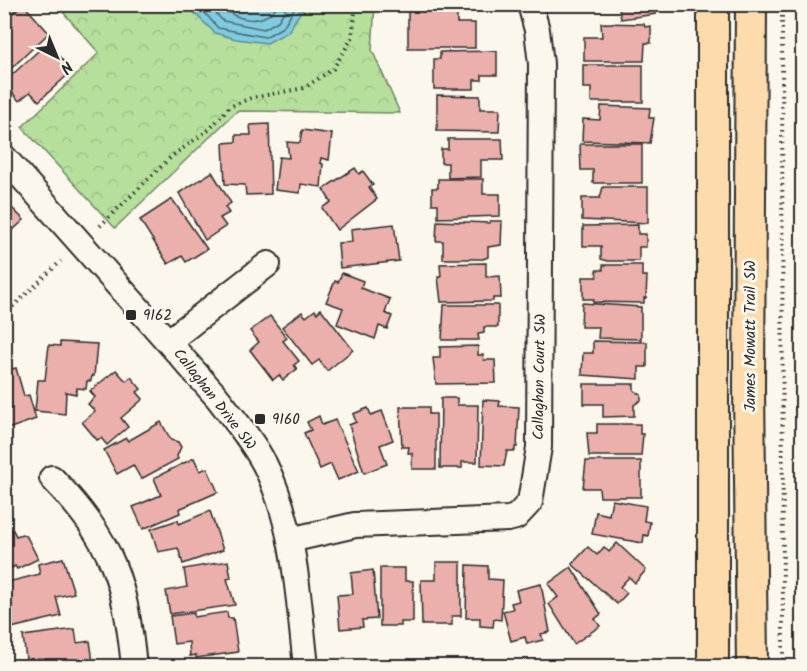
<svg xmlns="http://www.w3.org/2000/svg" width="807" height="671" viewBox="0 0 807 671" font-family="Kalam,sans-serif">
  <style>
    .park { fill: url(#park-crowns); stroke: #708564; stroke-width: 1.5 }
    .water { fill: #7fcbdf; stroke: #5d8b97; stroke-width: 1.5 }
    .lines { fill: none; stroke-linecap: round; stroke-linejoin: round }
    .shore { stroke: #4d6b73; stroke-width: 1.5 }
    .building { fill: #ebb0ab; stroke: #2b2b2b; stroke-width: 1.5 }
    .minor-casing { stroke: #2b2b2b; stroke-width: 28 }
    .major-casing { stroke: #2b2b2b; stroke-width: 34 }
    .path { stroke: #2b2b2b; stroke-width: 4; stroke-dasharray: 1.5 4.5; stroke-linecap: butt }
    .minor { stroke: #fbf7ec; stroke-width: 24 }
    .major { stroke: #fedbac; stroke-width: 30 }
    .poi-dot { fill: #2b2b2b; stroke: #fbf7ec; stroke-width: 2 }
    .labels { text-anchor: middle; stroke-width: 6; stroke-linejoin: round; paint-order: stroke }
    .poi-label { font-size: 15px; fill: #2b2b2b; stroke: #fbf7ec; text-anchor: start }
    .street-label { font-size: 15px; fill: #2b2b2b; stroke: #fbf7ec }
  </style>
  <defs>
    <pattern id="park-crowns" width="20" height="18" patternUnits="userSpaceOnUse" patternTransform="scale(1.5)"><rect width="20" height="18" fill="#b6df9c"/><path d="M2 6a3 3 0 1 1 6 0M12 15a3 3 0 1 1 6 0" fill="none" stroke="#9dc087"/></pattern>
  </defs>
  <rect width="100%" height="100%" fill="#fbf7ec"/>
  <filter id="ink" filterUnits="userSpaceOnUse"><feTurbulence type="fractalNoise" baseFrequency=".0167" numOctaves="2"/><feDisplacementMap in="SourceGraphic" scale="12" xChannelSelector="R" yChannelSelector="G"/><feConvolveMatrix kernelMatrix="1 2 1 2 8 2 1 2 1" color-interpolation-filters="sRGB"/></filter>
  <g filter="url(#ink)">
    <path class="park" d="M56,4l319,1 -3,45 28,63 -163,-2 -122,117 -93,-101 77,-74z"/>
    <path class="water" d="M186,5h119l-17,27 -21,11 -31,-4 -21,-6z"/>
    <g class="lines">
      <g class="shore">
        <path d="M197,4l21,24 47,9 18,-10 14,-23"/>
        <path d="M207,4l16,17 41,8 14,-8 11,-17"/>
        <path d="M219,4c17,18 45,23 59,0"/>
      </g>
    </g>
    <g class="building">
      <path d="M4,4l13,3 -13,11z"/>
      <path d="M23,4l26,29 -45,42v-54z"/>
      <path d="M618,4h37l1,10 -35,5z"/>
      <path d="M408,10l49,2v11h18v25h-67z"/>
      <path d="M601,23l43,1 1,3 6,-1v17h-6l-1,18h-60v-24h18z"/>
      <path d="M47,43l25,28 -33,30 -9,-9 -11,9 -15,-19z"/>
      <path d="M497,51v24h-15v5h-8v9h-40v-30h6v-7z"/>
      <path d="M583,65h60v37h-52v-14h-8z"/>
      <path d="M437,95l43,1v13h20l-1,23 -62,-1z"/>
      <path d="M601,106l49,2 -1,10h5l-4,25 -68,-2 1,-22 17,1z"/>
      <path d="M269,124l2,70 -25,1 -1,-10 -20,-1 -2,-41 13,-1v-7h15l-1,-10z"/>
      <path d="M302,130l30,4 -3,26 -8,-2 -1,5 3,1 -2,23 -20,-3 -1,9 -25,-3 4,-33 10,1 -2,-16 13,1z"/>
      <path d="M448,139h54l1,21h-22v17l-33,1v-15h-7v-14h7z"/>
      <path d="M580,144h62v39h-49v-13h-12z"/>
      <path d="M355,168l4,6 4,-3 10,14 -4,2 8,12 -40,31 -15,-22 9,-6 -8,-13z"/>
      <path d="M212,172l19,31 -6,4 4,6 -9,5 6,8 -21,14 -26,-47z"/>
      <path d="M438,179h45v15h17v22l-62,2v-14h-6v-16h6z"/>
      <path d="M603,187h45v36l-66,-3v-22h18z"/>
      <path d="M172,199l35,50 -21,13 -4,-6 -14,8 -28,-44z"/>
      <path d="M4,200l20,20 -20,18z"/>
      <path d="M437,221l53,2v-2h12l-1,24 -13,2v10l-5,2h-40v-18h-7z"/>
      <path d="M394,224l5,37 -59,7 -2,-25 14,-1 -1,-13z"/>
      <path d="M638,225v9h8v13h-7v14h-31l-7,-2v-13h-18v-20z"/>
      <path d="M486,263v14l14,-1 1,22h-8v3l-52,1 -3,-25h3l-1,-13z"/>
      <path d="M603,265h39v11h5l-1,22h-2v5l-51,-1 1,-3h-11v-22h14l-1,-7h7z"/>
      <path d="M342,273l21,8 -2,7 29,11 -5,14 7,3 -5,13 -8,-3 -4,13 -38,-15 6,-16 -17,-6 9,-21 3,1z"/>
      <path d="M582,303l59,4v32l-43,-1 1,-11h-18z"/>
      <path d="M444,305h54v22h-14v6l-6,1 1,6h-37z"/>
      <path d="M321,309l32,41 -26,21 -8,-11 -7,5 -30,-38 20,-15 4,5 9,-7 2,3z"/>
      <path d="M270,316l17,22 -4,3 16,20 -5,4 3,4 -14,11 -4,-5 -6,5 -23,-30 9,-8 -9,-11z"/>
      <path d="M593,341l54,1v25h-8v12l-57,-4 1,-22h10z"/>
      <path d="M60,342l37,2 -3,32 -2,-1 -1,6h-4l-1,8 -9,-1 -1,6 -10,-2 -1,22 -30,-3 3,-31h7l4,-35 11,1z"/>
      <path d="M478,346v9h5l1,5h11l1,23 -60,1 -3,-26h7v-11z"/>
      <path d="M16,368l8,28 5,-1 7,24 -31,11 -1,-59z"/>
      <path d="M116,370l10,11 5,-4 10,12 -4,3 6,7 -22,19 7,9 -21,18 -6,-7 -4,2 -15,-18 13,-11 -7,-7 7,-7 -5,-6z"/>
      <path d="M584,384h50v6l7,5v5l-7,5v11l-31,1v-13h-19z"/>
      <path d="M441,398h16v7h21l-1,57h-15v6h-22z"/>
      <path d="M483,400l17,1 -1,5 20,1 -2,40h-2v4h-8l-3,15 -23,-1z"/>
      <path d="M400,407h29v7h7v55h-24v-16h-4l1,-6h-7z"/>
      <path d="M368,408l3,7 11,-4 11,29 -13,5 7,19 -23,9 -15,-48 7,-3 -3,-8z"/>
      <path d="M319,416l3,9 13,-5 24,51 -21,9 -7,-16 -11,5 -16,-36 7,-3 -4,-8z"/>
      <path d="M161,422l10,18 7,2 3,5 -4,9 1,3 -37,20 -8,-14 -16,9 -13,-24 22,-12 2,3z"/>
      <path d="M597,424h43v10h3l-2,22h-52l-2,-23h10z"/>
      <path d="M194,458l6,13 7,-3 11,24 -39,17 1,4 -37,16 -10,-22 28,-12 -7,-17z"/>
      <path d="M586,461h55v36h-41l-1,-9h-16z"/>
      <path d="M612,500l34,6 -2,15 6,1 -2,14 -4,-1 -1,8 -51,-9 4,-22 13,3z"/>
      <path d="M210,511l13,39 -40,14 -5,-16 -20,4 -7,-23 27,-9 1,4z"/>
      <path d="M4,521l6,10 3,-1 3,6 6,-2 5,3 11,22 -21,10 -2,-3 -11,6z"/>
      <path d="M617,543l29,27 -11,13 -6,-6 -9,10 7,6 -10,11 -45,-40 16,-17 9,8 7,-8 5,5z"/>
      <path d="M63,558l11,35 -18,4 5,19 -54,13 -3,-15 5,-1 -5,-30 36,-9 -2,-10z"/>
      <path d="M228,561l3,17 -4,1 8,26 -65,9 -4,-23 21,-4 -3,-18z"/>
      <path d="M436,562h25v54h-9v9h-30l-1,-45h15z"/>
      <path d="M467,565l21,1v13l15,1 -2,40 -7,-1 -1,8 -13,-1v-8h-14z"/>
      <path d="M571,567l30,47 -6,5 5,7 -26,18 -25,-40 9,-7 -10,-13z"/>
      <path d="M380,568h25v13h8v41h-12v4h-21z"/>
      <path d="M373,570l4,49 -15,1 1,7 -23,2 -3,-34 16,-1 -2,-21z"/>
      <path d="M541,584l9,48 -9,2 2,6 -16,4 -2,-7 -14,4 -8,-30 10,-2 -2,-6 8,-2 -3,-11z"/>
      <path d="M227,612l1,6h5l5,34 -42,6v-3l-6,1 -1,-14 -15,2 -4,-28 24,-3v4z"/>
      <path d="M75,629l2,14 13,-2 3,21 -3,1 1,3h-64l-4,-30z"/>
      <rect x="191" y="661" width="42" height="5"/>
      <path d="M373,662l18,1v3h-18z"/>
    </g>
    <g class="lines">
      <g class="minor-casing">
        <g id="minor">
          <path d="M4,157l213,240c17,22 35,43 48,68 31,62 33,134 41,201"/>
          <path d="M169,341l99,-77"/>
          <path d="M52,478c61,64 73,102 82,188"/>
          <path d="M290,540l65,-15 153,-6 8,-2 14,-15 9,-55 2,-383 -4,-34 -7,-26"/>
        </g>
      </g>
      <g class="major-casing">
        <g id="major">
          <path d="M751,4l-2,383 3,279"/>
          <path d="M713,666v-662"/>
        </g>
      </g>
      <g class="path">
        <path d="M782,4l1,662"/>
        <path d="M100,226l72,-70 38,-27 19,-22 22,-9 53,-10 29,-19 19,-31 4,-34"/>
        <path d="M4,315l57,-54"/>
      </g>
      <use href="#minor" class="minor"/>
      <use href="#major" class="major"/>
    </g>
  </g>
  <g class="poi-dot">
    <rect x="125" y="309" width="12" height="12" rx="3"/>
    <rect x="254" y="413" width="12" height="12" rx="3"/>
  </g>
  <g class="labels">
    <g class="poi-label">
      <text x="143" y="320">9162</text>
      <text x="272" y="424">9160</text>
    </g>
    <g class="street-label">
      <text transform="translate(750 336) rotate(-90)" y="5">James Mowatt Trail SW</text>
      <text transform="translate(539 377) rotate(-89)" y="5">Callaghan Court SW</text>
      <text transform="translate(215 399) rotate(52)" y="5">Callaghan Drive SW</text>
    </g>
  </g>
  <rect width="807" height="671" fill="none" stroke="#fbf7ec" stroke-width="24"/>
  <rect x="12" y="12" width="783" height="647" fill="none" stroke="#2b2b2b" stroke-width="2" filter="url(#ink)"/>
  <g transform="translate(57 57) rotate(137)" stroke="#fbf7ec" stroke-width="4.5" paint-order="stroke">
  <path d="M0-4.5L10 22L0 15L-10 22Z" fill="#2b2b2b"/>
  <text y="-9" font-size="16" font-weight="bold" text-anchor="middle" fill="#2b2b2b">N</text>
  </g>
</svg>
